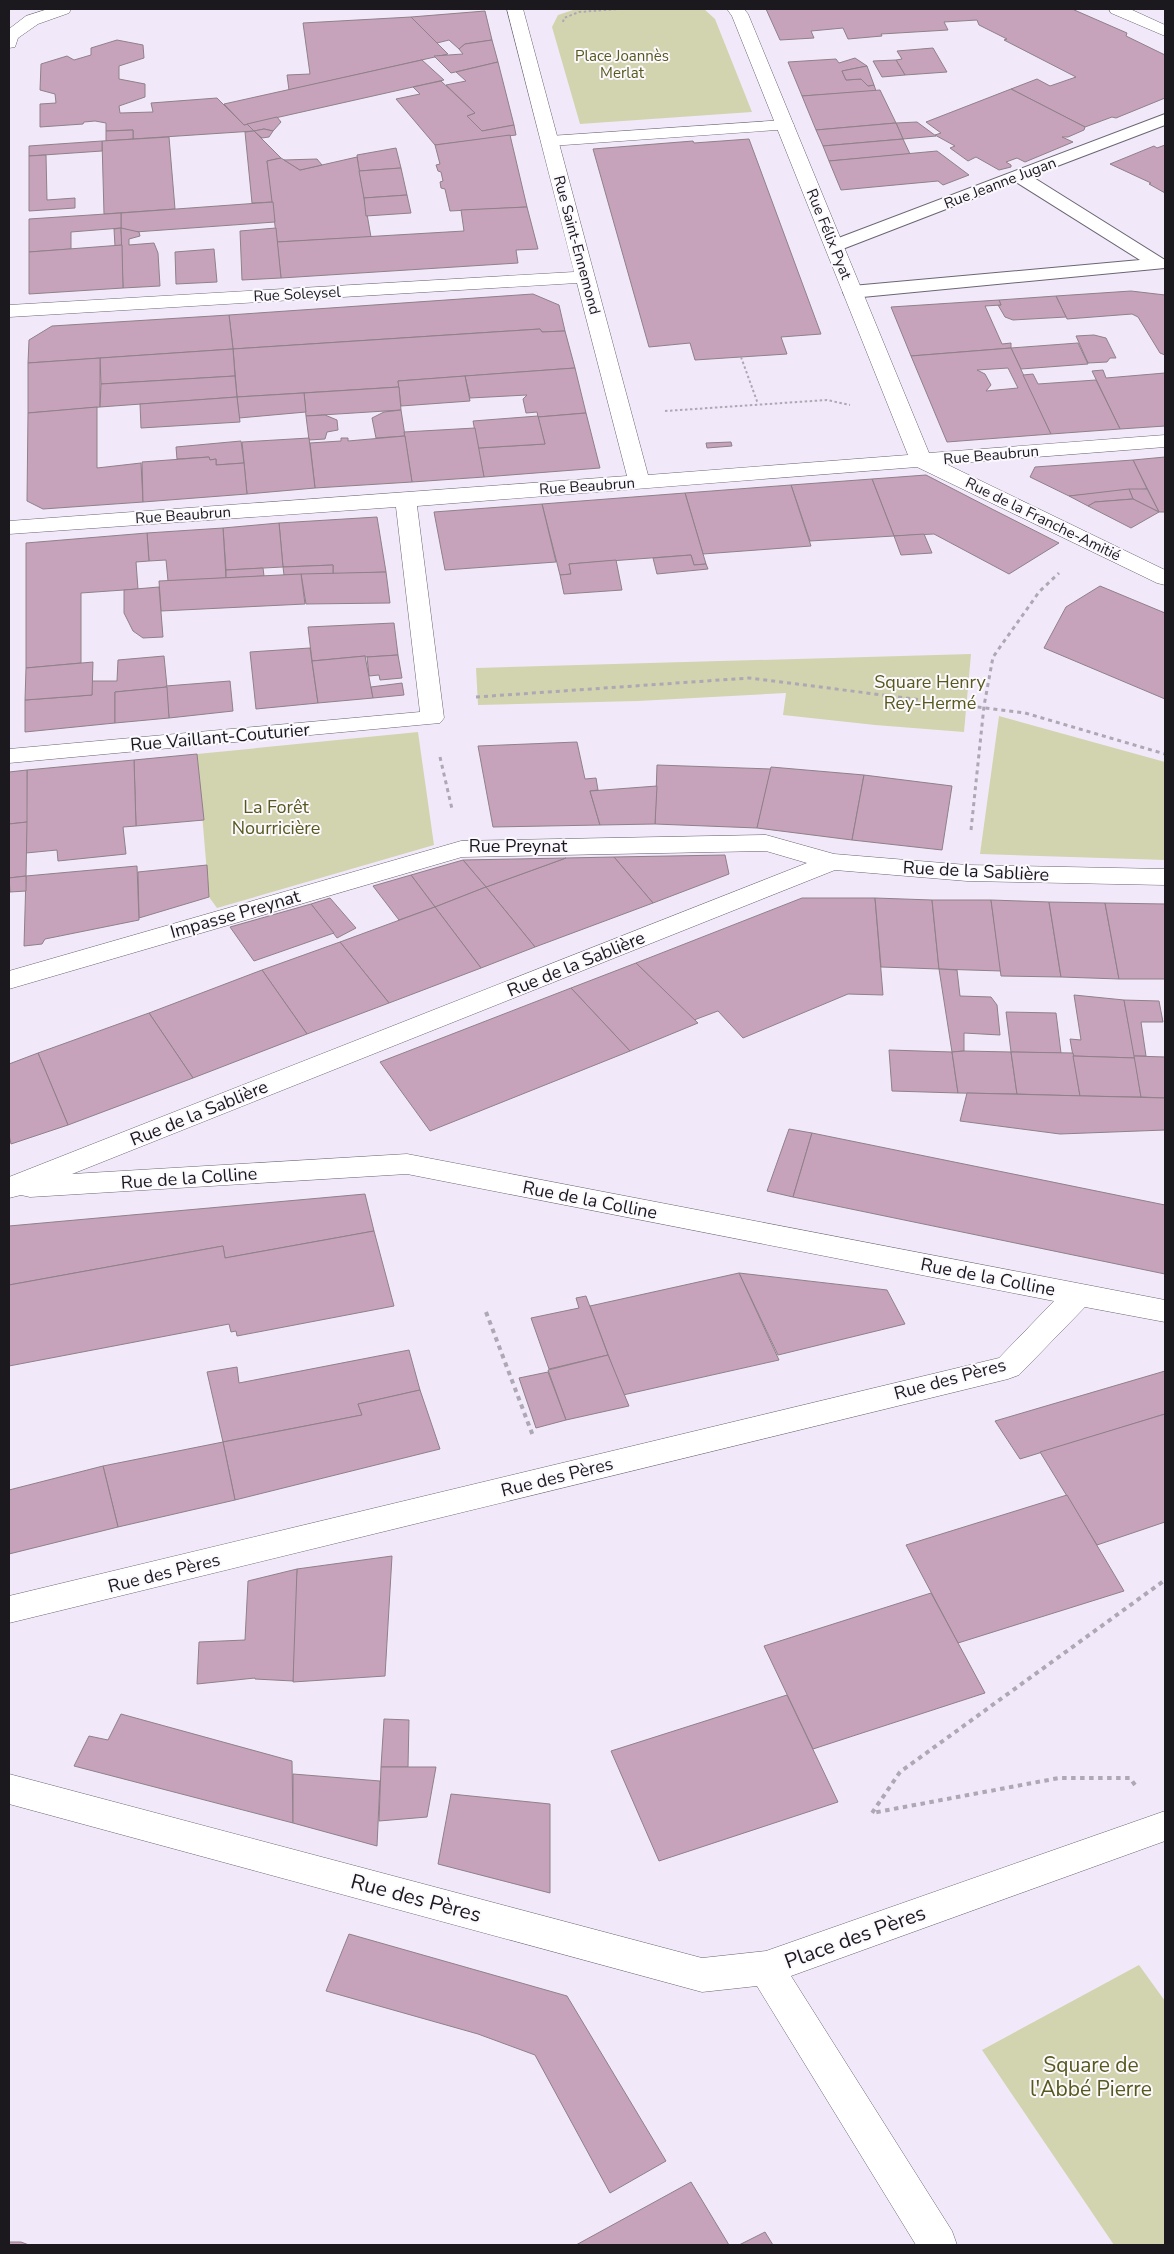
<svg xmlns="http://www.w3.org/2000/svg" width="1174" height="2254" viewBox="0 0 1174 2254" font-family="'Nunito Sans',sans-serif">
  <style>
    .green { fill: #d2d4af }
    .building { fill: #c6a3ba; stroke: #8f8089; fill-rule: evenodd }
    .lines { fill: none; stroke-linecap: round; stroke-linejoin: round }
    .service-casing { stroke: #6b6573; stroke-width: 2 }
    .pedestrian-casing { stroke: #6b6573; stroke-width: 1 }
    .minor-casing { stroke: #6b6573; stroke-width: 1 }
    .path-far2 { stroke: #aea7b4; stroke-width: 2; stroke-dasharray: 2.5 2.5; stroke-linecap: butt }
    .path-far1 { stroke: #aea7b4; stroke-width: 3; stroke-dasharray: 4 4; stroke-linecap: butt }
    .path { stroke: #aea7b4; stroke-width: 4; stroke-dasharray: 4.5 4.5; stroke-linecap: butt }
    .service { fill: #fff; fill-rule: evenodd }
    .pedestrian { fill: #fff; fill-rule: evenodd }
    .minor { fill: #fff; fill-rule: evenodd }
    .labels { text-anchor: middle; stroke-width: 4; stroke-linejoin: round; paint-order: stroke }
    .far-park-label { font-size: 15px; fill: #57581b; stroke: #fbf9fd }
    .far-street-label { font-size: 15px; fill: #1b181e; stroke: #fbf9fd }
    .park-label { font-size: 18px; fill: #57581b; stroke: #fbf9fd }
    .street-label { font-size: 18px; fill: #1b181e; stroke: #fbf9fd }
    .near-street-label { font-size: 21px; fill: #1b181e; stroke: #fbf9fd }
    .near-park-label { font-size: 21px; fill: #57581b; stroke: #fbf9fd }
  </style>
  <rect width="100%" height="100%" fill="#f1e9f9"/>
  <g class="green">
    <path d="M576,9h128l11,10 37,93 -172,12 -28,-97 6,-12z"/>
    <path d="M971,654l-7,78 -89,-7 -92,-10 3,-22 -148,8 -160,4 -2,-37z"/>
    <path d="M999,716l166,46v98l-185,-6z"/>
    <path d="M418,732l16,113 -217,63 -8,-11 -12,-143z"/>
    <path d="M1139,1965l26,36v244h-51l-132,-195z"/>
  </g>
  <g class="building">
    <path d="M766,9h306l55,24 -1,3 39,19v43l-49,20 -4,-1 -27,10 -74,-38 26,-10 13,7 26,-9 -72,-37 3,-1 -28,-14 -2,-5 -33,2 4,8 -67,4 1,2 -34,3 -5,-11 -32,3 3,7 -34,2z"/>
    <path d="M485,11l7,29 -27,4 -6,5 -10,-9 -12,3 -26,-26z"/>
    <path d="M411,17l37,37 -159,36 -2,-15 23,-1 -7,-51z"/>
    <path d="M117,40l26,5 1,13 -25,8v13l26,5v13l-26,9 1,7 33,-1 -2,-9 66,-5 27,27 3,-1 7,7 -121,8v-9l-27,1v-8l-11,-2 -11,1 -1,2 -43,3v-23l16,-1 -1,-9 -15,-4 1,-26 26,-8 7,4 17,-5v-7z"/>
    <path d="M492,40l6,22 -47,11 -17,-17 29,-2 -4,-5 6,-5z"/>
    <path d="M933,48l14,24 -42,3 -9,-15 6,-1 -5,-8z"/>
    <path d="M855,58l12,8 -25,5 4,9 15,-1 7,7 6,-1 2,6 -74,5 -14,-34 48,-3 3,4z"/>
    <path d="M422,60l22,20 -200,45 -20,-21z"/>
    <path d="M896,60l9,15 -23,2 -9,-16z"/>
    <path d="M498,62l16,63 -32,6 -15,-15 8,-3 -29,-28 20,-4 -10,-9z"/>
    <path d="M867,66l7,19 -6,1 -7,-7 -15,1 -4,-9z"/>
    <path d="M441,81l34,32 -8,3 15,15 32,-6 2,10 -81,10 -39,-46 24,-5 -7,-7z"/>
    <path d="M1011,89l74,38 -1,3 -16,7h-6l11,5 -48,20 -8,-4 -11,4 5,3v2l-12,3 -23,-13 -8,4 -18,-13 5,-2 -20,-11 6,-2 -15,-11z"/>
    <path d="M880,90l16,33 -80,7 -14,-34z"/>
    <path d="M277,117l4,5 -8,9 -9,-2 -10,2 -7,-7z"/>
    <path d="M917,122l19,14 -33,3 -7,-16z"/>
    <path d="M896,123l7,16 -80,7 -7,-16z"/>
    <path d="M264,129l9,2 -4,6 -7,1 -8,-7z"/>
    <path d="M133,130v9l-27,2v-10z"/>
    <path d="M254,131l27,27 -14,3 6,41 -21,1 -7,-71z"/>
    <path d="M510,135l17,72 -77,4 -5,-22 -4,-1 -1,-6 3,-1 -2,-9 -3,-1 -2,-6 4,-1 -5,-19z"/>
    <path d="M169,137l6,72 -71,5 -2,-73z"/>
    <path d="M749,139l72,195 -40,3 6,17 -92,6 -5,-17 -41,4 -56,-198 100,-8 1,2z"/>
    <path d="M903,139l7,15 -81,7 -6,-15z"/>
    <path d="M102,141v10l-73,5v-10z"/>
    <path d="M1165,145v48l-16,-9 2,-1 -41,-19 44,-18 3,2z"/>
    <path d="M396,148l5,20 -42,3 -2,-16z"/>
    <path d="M937,151l32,24 -26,10 -5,-4 -97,9 -12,-29z"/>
    <path d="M46,155l1,45 28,-2v10l-46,3v-55z"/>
    <path d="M357,157l14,80 -94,5 -10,-81 14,-3 19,12z"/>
    <path d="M317,159l5,6 -22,5 -16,-10z"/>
    <path d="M401,168l6,27 -43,3 -5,-27z"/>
    <path d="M407,195l4,18 -45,3 -2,-18z"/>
    <path d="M273,202l2,20 -140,10 -14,-4v-15z"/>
    <path d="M527,207l11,42 -22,1 2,13 -237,15 -4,-36 187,-11 -3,-21z"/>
    <path d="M121,213v15l-50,4v17l-42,3v-33z"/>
    <path d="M121,228l1,17 -7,1 -1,-17z"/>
    <path d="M121,228l18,4 1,4 -11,3v6l25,-2 4,10 2,33 -37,2z"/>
    <path d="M276,228l5,50 -39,2 -2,-49z"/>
    <path d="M122,245l1,43 -94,6v-42z"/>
    <path d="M214,249l3,33 -41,2 -1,-32z"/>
    <path d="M1131,291l34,4v60l-5,-2 -22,-36 -6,-3 -65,5 -11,-23z"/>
    <path d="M533,294l26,11 6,26 -23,1 -2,-3 -307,20 -4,-34z"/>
    <path d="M1056,296l10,21 -53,3 -8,-3 -7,-12h3l-2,-5z"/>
    <path d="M999,300l2,5 -16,1 17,38 9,-1v5l-100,8 -20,-49z"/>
    <path d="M229,315l4,34 -205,14 1,-23 23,-14z"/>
    <path d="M540,329l2,3 23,-1 10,37 -177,13 1,6 -162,10 -4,-48z"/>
    <path d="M1094,335l12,3 10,20h-6l-3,4 -19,1 -12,-27z"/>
    <path d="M1078,343l10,21 -67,5 -10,-21z"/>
    <path d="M1011,348l40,86 -104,8 -36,-86zM1008,368l10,20 -32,3 5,-6 -6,-11 -8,-4z"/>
    <path d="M233,349l2,27 -134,8 -1,-26z"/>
    <path d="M100,358v49l-72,6v-50z"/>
    <path d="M575,368l11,45 -48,4 -1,-5 -11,1 -3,-14 4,-4 -57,3 -5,-22z"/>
    <path d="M1103,370l3,8 59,-5v53l-45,3 -28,-58z"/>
    <path d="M1033,374l5,10 58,-4 24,49 -69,5 -28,-59z"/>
    <path d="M235,376l2,21 -137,10 1,-23z"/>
    <path d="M465,376l5,25 -69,5 -3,-25z"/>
    <path d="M399,387l2,23 -95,6 -2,-23z"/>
    <path d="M304,393l2,19 -67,6 -2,-21z"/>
    <path d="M237,397l3,25 -99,6 -1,-24z"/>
    <path d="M97,407v61l44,-5 2,39 -100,7 -16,-8 1,-88z"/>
    <path d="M401,410l4,26 -29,2 -4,-20 12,-6z"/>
    <path d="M586,413l14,55 -116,9 -6,-29 67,-4 -7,-27z"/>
    <path d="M325,415l12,5 1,10 -11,2 -2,7 -16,1 -3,-24z"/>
    <path d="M538,416l7,28 -67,4 -5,-27z"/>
    <path d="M475,428l9,49 -72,5 -8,-50z"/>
    <path d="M405,436l7,46 -97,6 -5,-45 31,-2v-3h7v3z"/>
    <path d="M309,438l6,50 -68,6 -5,-52z"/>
    <path d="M241,441l3,22 -28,2v-6l-6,1 -1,-3 -32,2 -1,-12z"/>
    <path d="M731,442l1,4 -25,2 -1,-5z"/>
    <path d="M209,457l1,3 6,-1v6l28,-2 3,31 -104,8 -1,-40z"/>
    <path d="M1165,457v55h-6l-26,-52z"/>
    <path d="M1133,460l14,29 -78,7 -39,-19 5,-10z"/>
    <path d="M926,475l66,34 67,34 -50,31 -75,-40 -40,2 -22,-57z"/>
    <path d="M872,479l22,57 -84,5 -19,-56z"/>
    <path d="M791,485l20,61 -108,8 -18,-61z"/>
    <path d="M1129,489h18l12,23 -26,-13z"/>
    <path d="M1129,489l4,10 -38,3 -7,4 -19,-10z"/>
    <path d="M685,493l21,71 -12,1 -3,-10 -122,9 2,10 -11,1 -18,-71z"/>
    <path d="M1133,499l26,13 -28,16 -43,-22 7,-4z"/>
    <path d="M542,504l14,58 -111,8 -11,-58z"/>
    <path d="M377,517l9,55 -53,2v-9l-50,2 -4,-44z"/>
    <path d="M279,523l4,44 -57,3 -3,-42z"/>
    <path d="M223,528l3,50 -58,3 -2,-21 -17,1 -2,-28z"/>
    <path d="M147,533l2,28 -13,1 2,27 -57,4v70l-55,5v-125z"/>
    <path d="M924,534l8,19 -31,2 -7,-19z"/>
    <path d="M691,555l3,10 12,-1 2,5 -51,5 -4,-16z"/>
    <path d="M616,560l6,30 -58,4 -4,-19 11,-1 -2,-10z"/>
    <path d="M333,565v9l-49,1 -1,-8z"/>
    <path d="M263,568l1,8 -38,2v-8z"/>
    <path d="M386,572l4,31 -84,1 -5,-30z"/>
    <path d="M301,574l4,30 -144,7 -2,-30z"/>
    <path d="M1100,586l65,27v86l-121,-51 22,-41z"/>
    <path d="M159,587l4,50 -20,1 -10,-7 -9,-18v-23z"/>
    <path d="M394,623l4,32 -31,2 -2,-1 -53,5 -4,-34z"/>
    <path d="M310,648l8,55 -62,6 -6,-57z"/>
    <path d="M398,655l4,23 -22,2 -1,-5 -10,1 -2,-19z"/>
    <path d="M164,656l3,31 -52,5v31l-90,9v-32l67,-5 -1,-14h26l1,-21z"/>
    <path d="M365,656l8,42 -55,5 -6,-42z"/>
    <path d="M93,662l-1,33 -67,5 1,-32z"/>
    <path d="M230,681l3,30 -64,7 -3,-32z"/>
    <path d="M402,683l2,12 -31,3 -2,-11z"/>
    <path d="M167,687l2,31 -54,5v-31z"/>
    <path d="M577,742l8,37 11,-1 2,12 -8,1 10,34 -107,2 -15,-81z"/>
    <path d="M197,754l7,66 -68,6 -2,-66z"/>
    <path d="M134,760l2,66 -13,1 3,27 -68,7 -1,-11 -31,3 1,-83z"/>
    <path d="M657,765l114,4 -14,59 -102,-4z"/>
    <path d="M771,767l93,8 -12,65 -95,-12z"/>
    <path d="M27,770v52l-18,2v-52z"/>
    <path d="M864,775l88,11 -10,64 -90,-10z"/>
    <path d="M657,786l-2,38 -55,1 -10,-34z"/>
    <path d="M27,822l-1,54 -17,2v-54z"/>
    <path d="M725,855l4,19 -76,29 -39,-46z"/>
    <path d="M614,857l39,46 -118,44 -49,-60 80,-29z"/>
    <path d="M566,858l-80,29 -23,-27z"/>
    <path d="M463,860l23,27 -51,20 -24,-32z"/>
    <path d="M207,865l2,32 -70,21 -1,-46z"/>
    <path d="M137,866l2,54 -94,19 -3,5 -18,2 2,-70z"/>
    <path d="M411,875l24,32 -36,13 -26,-34z"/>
    <path d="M26,876v15l-16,1 -1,-14z"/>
    <path d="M486,887l49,60 -54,21 -46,-61z"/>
    <path d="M330,898l26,30 -19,10 -26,-34z"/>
    <path d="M802,898h73l8,97 -35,-1 -105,44 -25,-27 -24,9 -58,-57z"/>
    <path d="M875,898l57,2 7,69 -58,-2z"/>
    <path d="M932,900h59l10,71 -62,-2z"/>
    <path d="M991,900l58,2 12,75 -60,-1z"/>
    <path d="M1049,902l56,1 14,76 -58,-2z"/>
    <path d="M1105,903l60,1v75h-46z"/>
    <path d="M311,904l23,29 -80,28 -24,-34z"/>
    <path d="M435,907l46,61 -92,35 -49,-61z"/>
    <path d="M340,942l49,61 -82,31 -45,-64z"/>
    <path d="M636,963l62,60 -68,28 -59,-63z"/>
    <path d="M939,969l18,1 3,26 31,1 6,8 3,30 -36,-2v18l-12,1z"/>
    <path d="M262,970l45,64 -114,44 -44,-65z"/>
    <path d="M571,988l59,63 -200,80 -50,-69z"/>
    <path d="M1074,995l50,5 11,58 -62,-2 -3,-17 11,1z"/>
    <path d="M1124,1000l35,1 4,21h-22l5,34h-12z"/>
    <path d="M1006,1012l50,1 5,40 -50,-1z"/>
    <path d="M149,1013l44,65 -125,47 -30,-72z"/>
    <path d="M889,1050l63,2 6,41 -66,-2z"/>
    <path d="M964,1051l47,1 6,42 -59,-1 -6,-41z"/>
    <path d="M1011,1052l62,1 7,43 -63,-2z"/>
    <path d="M38,1053l30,72 -57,19 -2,-9v-71z"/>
    <path d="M1073,1056l62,2 6,39 -61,-1z"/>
    <path d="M1134,1056l31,1v41l-24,-1z"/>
    <path d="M967,1093l198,5v32l-105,4 -100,-13z"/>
    <path d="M789,1129l23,4 -19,64 -26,-6z"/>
    <path d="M812,1133l353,72v69l-372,-77z"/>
    <path d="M365,1194l9,37 -149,27 -2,-12 -214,39v-59z"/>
    <path d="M374,1231l20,75 -157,30 -1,-5 -5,1 -2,-8 -220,42v-81l214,-39 2,12z"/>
    <path d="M739,1273l148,17 18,34 -127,31z"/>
    <path d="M739,1273l40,87 -156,35 -33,-89z"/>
    <path d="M586,1296l22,59 -59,14 -18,-51 48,-10 -3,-10z"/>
    <path d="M409,1350l11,40 -62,14 4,11 -139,27 -16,-70 30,-5 2,16z"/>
    <path d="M608,1355l21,51 -63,14 -18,-50z"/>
    <path d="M1165,1371v43l-145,45 -25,-38z"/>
    <path d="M548,1372l18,48 -30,8 -17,-50z"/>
    <path d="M420,1390l20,59 -205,51 -12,-58 139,-27 -4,-11z"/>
    <path d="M1165,1414v108l-68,23 -57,-93z"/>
    <path d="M223,1442l12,58 -117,27 -15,-61z"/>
    <path d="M103,1466l15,61 -109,27v-64z"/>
    <path d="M1067,1495l57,96 -166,52 -52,-98z"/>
    <path d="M392,1556l-7,120 -92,6 1,-66 3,-47z"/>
    <path d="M297,1569l-4,112 -38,-2v-1l-58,6 2,-42 46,-2 3,-59z"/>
    <path d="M931,1593l54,100 -172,56 -49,-103z"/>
    <path d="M787,1695l51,107 -179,59 -48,-110z"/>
    <path d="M121,1714l171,47 1,62 -219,-57 15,-30 19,4z"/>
    <path d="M384,1719l25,1 -1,47h-27z"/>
    <path d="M381,1767h55l-9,50 -48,4z"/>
    <path d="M293,1774l87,7 -3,65 -84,-23z"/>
    <path d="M451,1794l99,10v89l-112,-29z"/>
    <path d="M349,1934l218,62 99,165 -56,32 -75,-138 -57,-21 -152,-43z"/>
    <path d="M691,2182l38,63h-153z"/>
    <path d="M765,2232l8,13h-34z"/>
    <path d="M9,2242h12l8,3h-20z"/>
  </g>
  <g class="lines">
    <g class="service-casing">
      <path id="service" d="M1165,114v11l-134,51 134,84v8l-313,30 -7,-2 -2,-4 2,-4 7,-2 288,-26 -124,-78 -176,68 -6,1 -6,-1 -3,-4 3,-4z"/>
    </g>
    <g class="pedestrian-casing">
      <path id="pedestrian" d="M785,120l6,1 3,4 -3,4 -241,17 -6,-1 -3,-4 3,-4 6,-1z"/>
    </g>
    <g class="minor-casing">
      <g id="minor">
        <path d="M48,9h23l-2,4 -31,11 -20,14 -3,9 -6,1v-19l17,-13z"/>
        <path d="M507,9h16l125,466 260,-20 -176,-439 -5,-7h17l4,5 181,439 236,-18v12l-219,17 219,106v15l-8,-2 -240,-116 -500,39 27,212 -4,5 -431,40v-14l411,-37 -24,-205 -387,27v-13l618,-45 -50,-193 -568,34v-12l565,-33z"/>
        <path d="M1109,9h21l35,16v11l-54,-23z"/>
        <path d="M766,835l68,19 133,11 198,4v16l-198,-4 -132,-11 -763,304 335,-20 758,146v22l-80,-15 -66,68 -11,4 -999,244v-27l990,-238 55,-57 -647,-127 -377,23 -9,-2 -12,3v-21l798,-314 -41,-12 -304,6 -453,132v-18l452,-130z"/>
        <path d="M9,1774l693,184 64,-7 399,-140v30l-374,135 161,255 5,14h-41l-159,-259 -55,6 -693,-188z"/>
      </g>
    </g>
    <g class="path-far2">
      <path d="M563,22l1,-4 15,-6 39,-3"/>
      <path d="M741,357l17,47"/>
      <path d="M665,411l162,-11 23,5"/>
    </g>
    <g class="path-far1">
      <path d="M476,697l273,-19 276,35 140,41"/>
      <path d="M440,757l12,52"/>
      <path d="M971,830l13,-124 9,-49 46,-65 20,-19"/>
    </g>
    <g class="path">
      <path d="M486,1312l47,124"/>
      <path d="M1135,1785l-5,-7h-71l-187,35 28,-41 265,-192"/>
    </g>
    <use href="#service" class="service"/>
    <use href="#pedestrian" class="pedestrian"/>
    <use href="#minor" class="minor"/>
  </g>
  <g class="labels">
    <g class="far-park-label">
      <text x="622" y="61">Place Joannès<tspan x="622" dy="17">Merlat</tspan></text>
    </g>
    <g class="far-street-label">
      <text transform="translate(1000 183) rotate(-21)" y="5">Rue Jeanne Jugan</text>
      <text transform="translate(829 234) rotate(68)" y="5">Rue Félix Pyat</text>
      <text transform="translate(577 245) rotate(75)" y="5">Rue Saint-Ennemond</text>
      <text transform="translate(297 294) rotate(-3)" y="5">Rue Soleysel</text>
      <text transform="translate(991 455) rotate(-5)" y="5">Rue Beaubrun</text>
      <text transform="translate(587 486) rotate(-4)" y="5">Rue Beaubrun</text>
      <text transform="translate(183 515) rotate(-4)" y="5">Rue Beaubrun</text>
      <text transform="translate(1043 519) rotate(26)" y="5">Rue de la Franche-Amitié</text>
    </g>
    <g class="park-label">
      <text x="930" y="688">Square Henry<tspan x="930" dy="21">Rey-Hermé</tspan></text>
      <text x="276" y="813">La Forêt<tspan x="276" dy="21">Nourricière</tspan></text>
    </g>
    <g class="street-label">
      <text transform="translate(220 737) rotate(-5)" y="6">Rue Vaillant-Couturier</text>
      <text x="518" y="852">Rue Preynat</text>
      <text transform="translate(976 871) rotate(3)" y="6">Rue de la Sablière</text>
      <text transform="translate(235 914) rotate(-16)" y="6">Impasse Preynat</text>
      <text transform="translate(576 964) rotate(-22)" y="6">Rue de la Sablière</text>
      <text transform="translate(199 1113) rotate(-22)" y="6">Rue de la Sablière</text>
      <text transform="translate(189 1178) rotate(-4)" y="6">Rue de la Colline</text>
      <text transform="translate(590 1200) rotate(11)" y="6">Rue de la Colline</text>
      <text transform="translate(988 1277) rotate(11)" y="6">Rue de la Colline</text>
      <text transform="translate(950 1379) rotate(-15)" y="6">Rue des Pères</text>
      <text transform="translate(557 1477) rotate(-14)" y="6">Rue des Pères</text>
      <text transform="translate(164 1573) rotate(-14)" y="6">Rue des Pères</text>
    </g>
    <g class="near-street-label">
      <text transform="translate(416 1898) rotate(15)" y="7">Rue des Pères</text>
      <text transform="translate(855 1937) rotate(-20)" y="7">Place des Pères</text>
    </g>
    <g class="near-park-label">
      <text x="1091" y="2072">Square de<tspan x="1091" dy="24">l'Abbé Pierre</tspan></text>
    </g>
  </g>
  <rect width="1174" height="2254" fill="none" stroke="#1b181e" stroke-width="20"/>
</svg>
